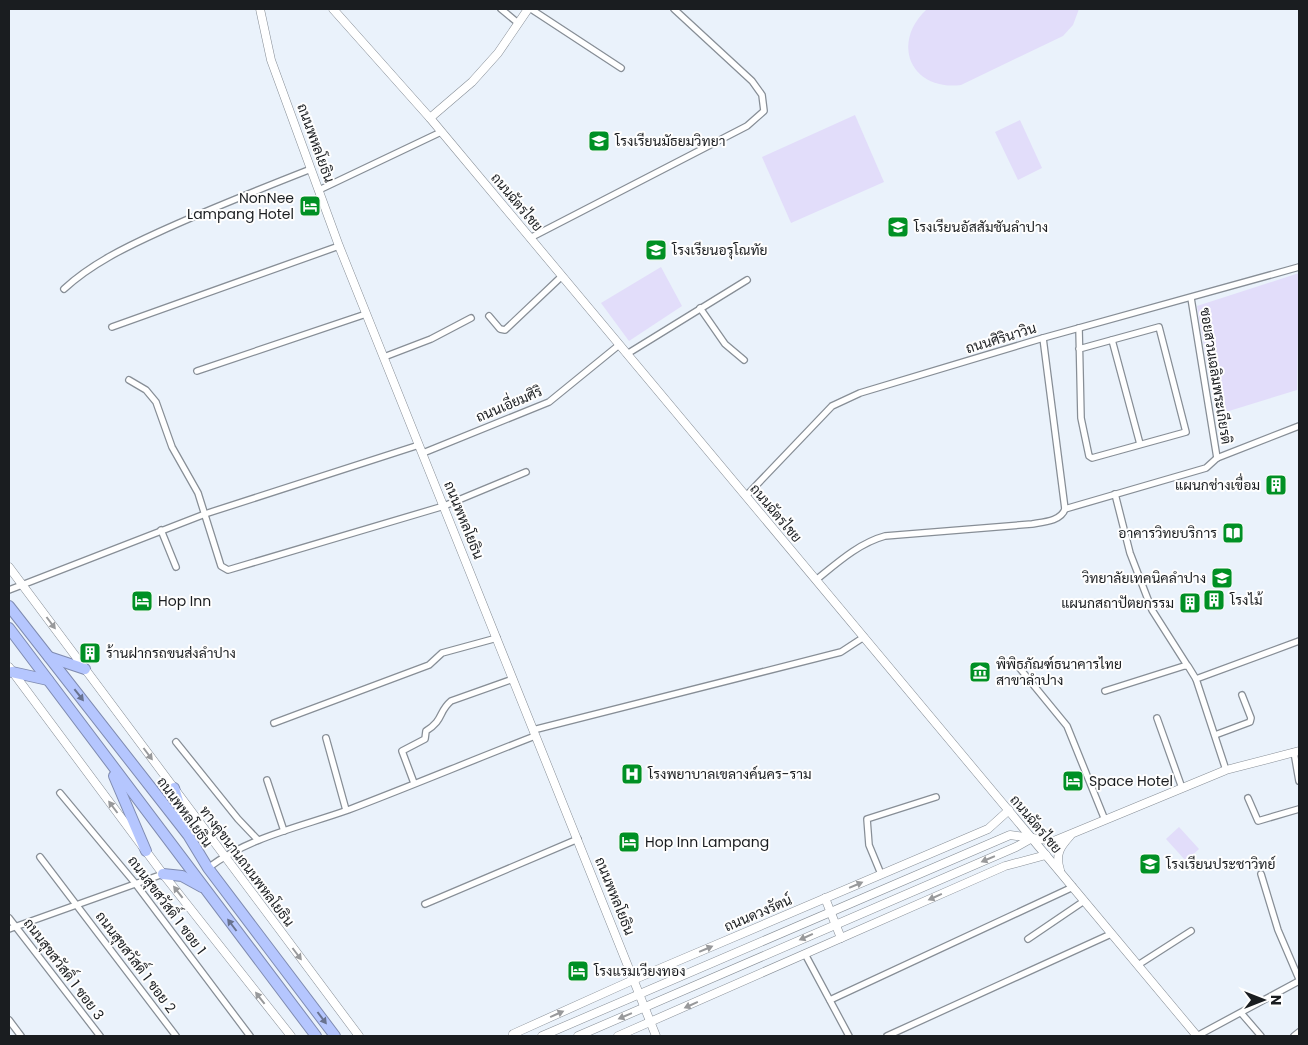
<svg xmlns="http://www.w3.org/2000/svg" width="1308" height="1045" viewBox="0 0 1308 1045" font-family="Poppins,Sarabun,sans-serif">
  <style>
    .green { fill: #e2ddfa }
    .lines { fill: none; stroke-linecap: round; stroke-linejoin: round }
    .street-casing { stroke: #878e96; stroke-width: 8 }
    .secondary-casing { stroke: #878e96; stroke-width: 9 }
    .highway-casing { stroke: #7f8bb0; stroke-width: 12 }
    .street { stroke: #fff; stroke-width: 5.5 }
    .secondary { stroke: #fff; stroke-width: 8 }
    .highway { stroke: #b5c6fe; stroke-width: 10 }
    .oneway { fill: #98999b }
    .oneway2 { fill: #68728f }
    .labels { text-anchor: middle; stroke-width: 4; stroke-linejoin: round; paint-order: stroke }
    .poi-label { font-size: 14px; fill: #1a1d20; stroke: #fefefe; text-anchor: start }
    .street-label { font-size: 14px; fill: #1a1d20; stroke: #fefefe }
  </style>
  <rect width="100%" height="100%" fill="#eaf2fb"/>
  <g class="green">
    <path d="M927,9h152l-6,16 -10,11 -102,49c-50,6 -71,-42 -34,-76z"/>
    <path d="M855,115l29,67 -93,41 -29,-66z"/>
    <path d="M1020,120l22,48 -24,12 -23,-48z"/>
    <path d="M661,267l21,39 -53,35 -28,-38z"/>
    <path d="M1299,273l-2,117 -81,25 -19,-109z"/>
    <path d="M1179,827l20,22 -13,12 -20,-22z"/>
  </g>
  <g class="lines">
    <g class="street-casing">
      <g id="street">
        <path d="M501,9l17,14"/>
        <path d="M531,9l90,59"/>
        <path d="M319,190l122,-58"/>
        <path d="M530,238l217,-112 17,-15 -2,-16 -10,-14 -78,-72"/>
        <path d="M64,289c27,-25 62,-42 95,-57 50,-23 101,-43 152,-63"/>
        <path d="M1191,298l26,160"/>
        <path d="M700,308l25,36 19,16"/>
        <path d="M489,316l11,13 5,1 57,-54"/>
        <path d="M112,327l227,-81"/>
        <path d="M1079,328l2,90 8,38 3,2 94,-26 -27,-105 -80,22"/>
        <path d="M1043,338l22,171 141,-41 11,-10"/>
        <path d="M1112,340l28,104"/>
        <path d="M627,354l120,-74"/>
        <path d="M384,357l47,-18 40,-21"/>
        <path d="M197,371l169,-57"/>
        <path d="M129,380l17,10 10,12 16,45 26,46 23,73 7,4 216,-64 82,-34"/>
        <path d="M423,453l126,-51 70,-57"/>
        <path d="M1217,458l82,-32"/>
        <path d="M1115,494l15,59 22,57 35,55"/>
        <path d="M746,496l86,-90 28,-13 183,-55 256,-71"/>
        <path d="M161,530l15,37"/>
        <path d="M816,580c21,-17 43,-37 69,-44l147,-12c12,-2 29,-3 33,-15"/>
        <path d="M9,590l196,-76 214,-69"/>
        <path d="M1017,665l50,61 38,94"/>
        <path d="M1105,691l79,-25h4l8,13"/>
        <path d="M1157,718l25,70"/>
        <path d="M274,723l155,-58 13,-12 55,-15"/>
        <path d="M533,730l308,-78 23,-15"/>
        <path d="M1215,735l35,-13 1,-4 -9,-23"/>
        <path d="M326,738l20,72"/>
        <path d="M176,742l62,77 20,21"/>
        <path d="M1294,752l5,29"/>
        <path d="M1226,770l-30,-91 103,-38"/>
        <path d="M267,780l17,51"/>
        <path d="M414,783l-12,-32 23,-12 1,-8c18,-11 12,-19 25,-30l62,-22"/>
        <path d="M60,793l75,90 115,153"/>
        <path d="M1248,798l10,23 41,-12"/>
        <path d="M40,857l136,179"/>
        <path d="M208,868c41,-31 92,-41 140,-58 63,-24 125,-50 187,-74"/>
        <path d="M881,874l-12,-29 -2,-26 69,-22"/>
        <path d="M1261,874l17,56 21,49"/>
        <path d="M425,904l153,-65"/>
        <path d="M9,918l91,118"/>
        <path d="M9,929l154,-55"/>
        <path d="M1028,939l56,-38"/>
        <path d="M805,954l44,82"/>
        <path d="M1138,965l53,-34"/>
        <path d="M830,1000l243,-113"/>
        <path d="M1242,1014l19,22"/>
        <path d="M9,1020l12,16"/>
        <path d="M887,1036l224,-102"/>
        <path d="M1197,1036l102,-55"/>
        <path d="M1294,1036l5,-4"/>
      </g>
    </g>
    <g class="secondary-casing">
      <g id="secondary">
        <path d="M260,9l11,51 68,186 317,790"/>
        <path d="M333,9l97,109 767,918"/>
        <path d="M430,118l42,-36 26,-29 30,-44"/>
        <path d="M9,567l350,469"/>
        <path d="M9,667l154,207 128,162"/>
        <path d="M1060,870c-5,-16 0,-23 10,-34"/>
        <path d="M825,898l16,40"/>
        <path d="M514,1036l-1,-2 120,-54 355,-151 21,-19"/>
        <path d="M542,1036l468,-201 44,6 172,-71 73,-19"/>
        <path d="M578,1036l438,-189 16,-9"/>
        <path d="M618,1036l387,-170 41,-11"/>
      </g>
    </g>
    <g class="highway-casing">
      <g id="highway">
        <path d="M9,606l179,229 20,33 127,168"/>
        <path d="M9,628l307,408"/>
        <path d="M49,657l36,12"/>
        <path d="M12,672l36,8"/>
        <path d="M114,776l32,75"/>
        <path d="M174,788l12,40"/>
        <path d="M163,874l19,2 20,11"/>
      </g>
    </g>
    <use href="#street" class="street"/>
    <use href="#secondary" class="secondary"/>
    <use href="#highway" class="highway"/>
  </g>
  <defs><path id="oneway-solid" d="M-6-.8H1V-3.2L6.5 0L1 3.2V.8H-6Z" transform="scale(1.25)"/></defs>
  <g class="oneway">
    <use href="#oneway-solid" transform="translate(51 623) rotate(53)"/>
    <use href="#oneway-solid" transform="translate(148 754) rotate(53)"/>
    <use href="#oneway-solid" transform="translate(113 807) rotate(-127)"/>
    <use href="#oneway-solid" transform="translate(988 859) rotate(157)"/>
    <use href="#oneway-solid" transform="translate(856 885) rotate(-23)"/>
    <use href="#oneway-solid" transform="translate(178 892) rotate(-128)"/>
    <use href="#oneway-solid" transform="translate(935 897) rotate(156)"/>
    <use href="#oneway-solid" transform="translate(806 937) rotate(156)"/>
    <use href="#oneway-solid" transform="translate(706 949) rotate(-23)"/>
    <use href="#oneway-solid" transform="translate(297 954) rotate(53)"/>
    <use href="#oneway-solid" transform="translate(260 998) rotate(-128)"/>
    <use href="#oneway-solid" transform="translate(691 1005) rotate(156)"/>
    <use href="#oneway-solid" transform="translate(557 1014) rotate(-24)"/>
    <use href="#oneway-solid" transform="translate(625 1016) rotate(157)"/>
  </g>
  <g class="oneway2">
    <use href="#oneway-solid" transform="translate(79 695) rotate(52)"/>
    <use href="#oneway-solid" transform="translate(232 925) rotate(-127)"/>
    <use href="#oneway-solid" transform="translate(322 1018) rotate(53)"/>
  </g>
  <defs>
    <g id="school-square" transform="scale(1.125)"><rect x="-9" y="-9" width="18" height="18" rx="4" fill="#009024" stroke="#fefefe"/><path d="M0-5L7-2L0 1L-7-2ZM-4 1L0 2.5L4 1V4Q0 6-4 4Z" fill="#fff"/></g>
    <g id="hotel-square" transform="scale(1.125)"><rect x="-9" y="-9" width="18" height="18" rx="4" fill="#009024" stroke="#fefefe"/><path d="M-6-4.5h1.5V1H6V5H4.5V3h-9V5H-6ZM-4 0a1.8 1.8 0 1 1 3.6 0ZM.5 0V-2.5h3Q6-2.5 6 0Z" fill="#fff"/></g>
    <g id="building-square" transform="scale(1.125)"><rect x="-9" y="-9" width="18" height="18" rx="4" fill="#009024" stroke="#fefefe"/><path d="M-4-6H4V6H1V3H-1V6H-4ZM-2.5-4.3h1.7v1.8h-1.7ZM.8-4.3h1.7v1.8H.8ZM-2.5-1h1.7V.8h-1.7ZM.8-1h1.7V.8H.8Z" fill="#fff"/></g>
    <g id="library-square" transform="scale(1.125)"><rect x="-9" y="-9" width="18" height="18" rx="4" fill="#009024" stroke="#fefefe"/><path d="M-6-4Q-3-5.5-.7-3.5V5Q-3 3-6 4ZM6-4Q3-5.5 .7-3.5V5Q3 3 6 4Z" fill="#fff"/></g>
    <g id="university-square" transform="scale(1.125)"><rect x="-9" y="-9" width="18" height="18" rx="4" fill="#009024" stroke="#fefefe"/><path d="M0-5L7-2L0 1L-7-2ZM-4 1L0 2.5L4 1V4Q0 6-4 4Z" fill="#fff"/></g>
    <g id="museum-square" transform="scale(1.125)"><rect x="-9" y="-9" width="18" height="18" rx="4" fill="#009024" stroke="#fefefe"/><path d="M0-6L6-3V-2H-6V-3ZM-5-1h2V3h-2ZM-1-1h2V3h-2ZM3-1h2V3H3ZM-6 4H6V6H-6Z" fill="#fff"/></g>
    <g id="hospital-square" transform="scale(1.125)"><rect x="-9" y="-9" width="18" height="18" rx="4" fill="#009024" stroke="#fefefe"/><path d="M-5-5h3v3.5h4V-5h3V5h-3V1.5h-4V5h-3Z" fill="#fff"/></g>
  </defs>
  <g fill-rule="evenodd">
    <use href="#school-square" x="599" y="141"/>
    <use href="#hotel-square" x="310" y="206"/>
    <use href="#school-square" x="898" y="227"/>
    <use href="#school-square" x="656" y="250"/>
    <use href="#building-square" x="1276" y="485"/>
    <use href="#library-square" x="1233" y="533"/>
    <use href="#university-square" x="1222" y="578"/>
    <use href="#building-square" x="1214" y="600"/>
    <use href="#hotel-square" x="142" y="601"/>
    <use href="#building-square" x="1190" y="603"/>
    <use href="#building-square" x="90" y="653"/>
    <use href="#museum-square" x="980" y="672"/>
    <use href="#hospital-square" x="632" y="774"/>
    <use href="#hotel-square" x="1073" y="781"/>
    <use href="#hotel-square" x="629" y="842"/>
    <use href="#school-square" x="1150" y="864"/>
    <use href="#hotel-square" x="578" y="971"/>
  </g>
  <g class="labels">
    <g class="poi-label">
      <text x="615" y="146">โรงเรียนมัธยมวิทยา</text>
      <text x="294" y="203" text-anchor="end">NonNee<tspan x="294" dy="16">Lampang Hotel</tspan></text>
      <text x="914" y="232">โรงเรียนอัสสัมชันลำปาง</text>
      <text x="672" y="255">โรงเรียนอรุโณทัย</text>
      <text x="1260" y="490" text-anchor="end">แผนกช่างเขื่อม</text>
      <text x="1217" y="538" text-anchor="end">อาคารวิทยบริการ</text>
      <text x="1206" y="583" text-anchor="end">วิทยาลัยเทคนิคลำปาง</text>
      <text x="1230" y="605">โรงไม้</text>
      <text x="158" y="606">Hop Inn</text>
      <text x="1174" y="608" text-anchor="end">แผนกสถาปัตยกรรม</text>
      <text x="106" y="658">ร้านฝากรถขนส่งลำปาง</text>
      <text x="996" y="669">พิพิธภัณฑ์ธนาคารไทย<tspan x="996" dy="16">สาขาลำปาง</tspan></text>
      <text x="648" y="779">โรงพยาบาลเขลางค์นคร-ราม</text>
      <text x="1089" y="786">Space Hotel</text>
      <text x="645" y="847">Hop Inn Lampang</text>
      <text x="1166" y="869">โรงเรียนประชาวิทย์</text>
      <text x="594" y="976">โรงแรมเวียงทอง</text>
    </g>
    <g class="street-label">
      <text transform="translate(316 143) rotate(70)" y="5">ถนนพหลโยธิน</text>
      <text transform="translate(517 202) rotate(50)" y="5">ถนนฉัตรไชย</text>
      <text transform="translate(1001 338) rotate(-17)" y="5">ถนนศิรินาวิน</text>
      <text transform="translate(1216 376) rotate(81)" y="5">ซอยสวนเฉลิมพระเกียรติ</text>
      <text transform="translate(509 404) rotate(-23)" y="5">ถนนเอี่ยมศิริ</text>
      <text transform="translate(776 513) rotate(50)" y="5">ถนนฉัตรไชย</text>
      <text transform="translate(464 520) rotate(68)" y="5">ถนนพหลโยธิน</text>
      <text transform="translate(185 812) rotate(54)" y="5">ถนนพหลโยธิน</text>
      <text transform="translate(1036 824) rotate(50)" y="5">ถนนฉัตรไชย</text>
      <text transform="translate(247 866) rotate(53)" y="5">ทางคู่ขนานถนนพหลโยธิน</text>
      <text transform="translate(615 896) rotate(68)" y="5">ถนนพหลโยธิน</text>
      <text transform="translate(167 905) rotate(53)" y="5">ถนนสุขสวัสดิ์ 1 ซอย 1</text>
      <text transform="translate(758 913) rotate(-23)" y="5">ถนนดวงรัตน์</text>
      <text transform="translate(136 962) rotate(53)" y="5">ถนนสุขสวัสดิ์ 1 ซอย 2</text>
      <text transform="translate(64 969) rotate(53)" y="5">ถนนสุขสวัสดิ์ 1 ซอย 3</text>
    </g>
  </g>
  <rect width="1308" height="1045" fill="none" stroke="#1a1d20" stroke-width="20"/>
  <g transform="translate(1263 1000) rotate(90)" stroke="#fefefe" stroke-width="4" paint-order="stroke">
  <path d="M0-4L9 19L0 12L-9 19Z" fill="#1a1d20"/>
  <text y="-8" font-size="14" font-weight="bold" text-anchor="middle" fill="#1a1d20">N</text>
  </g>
</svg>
